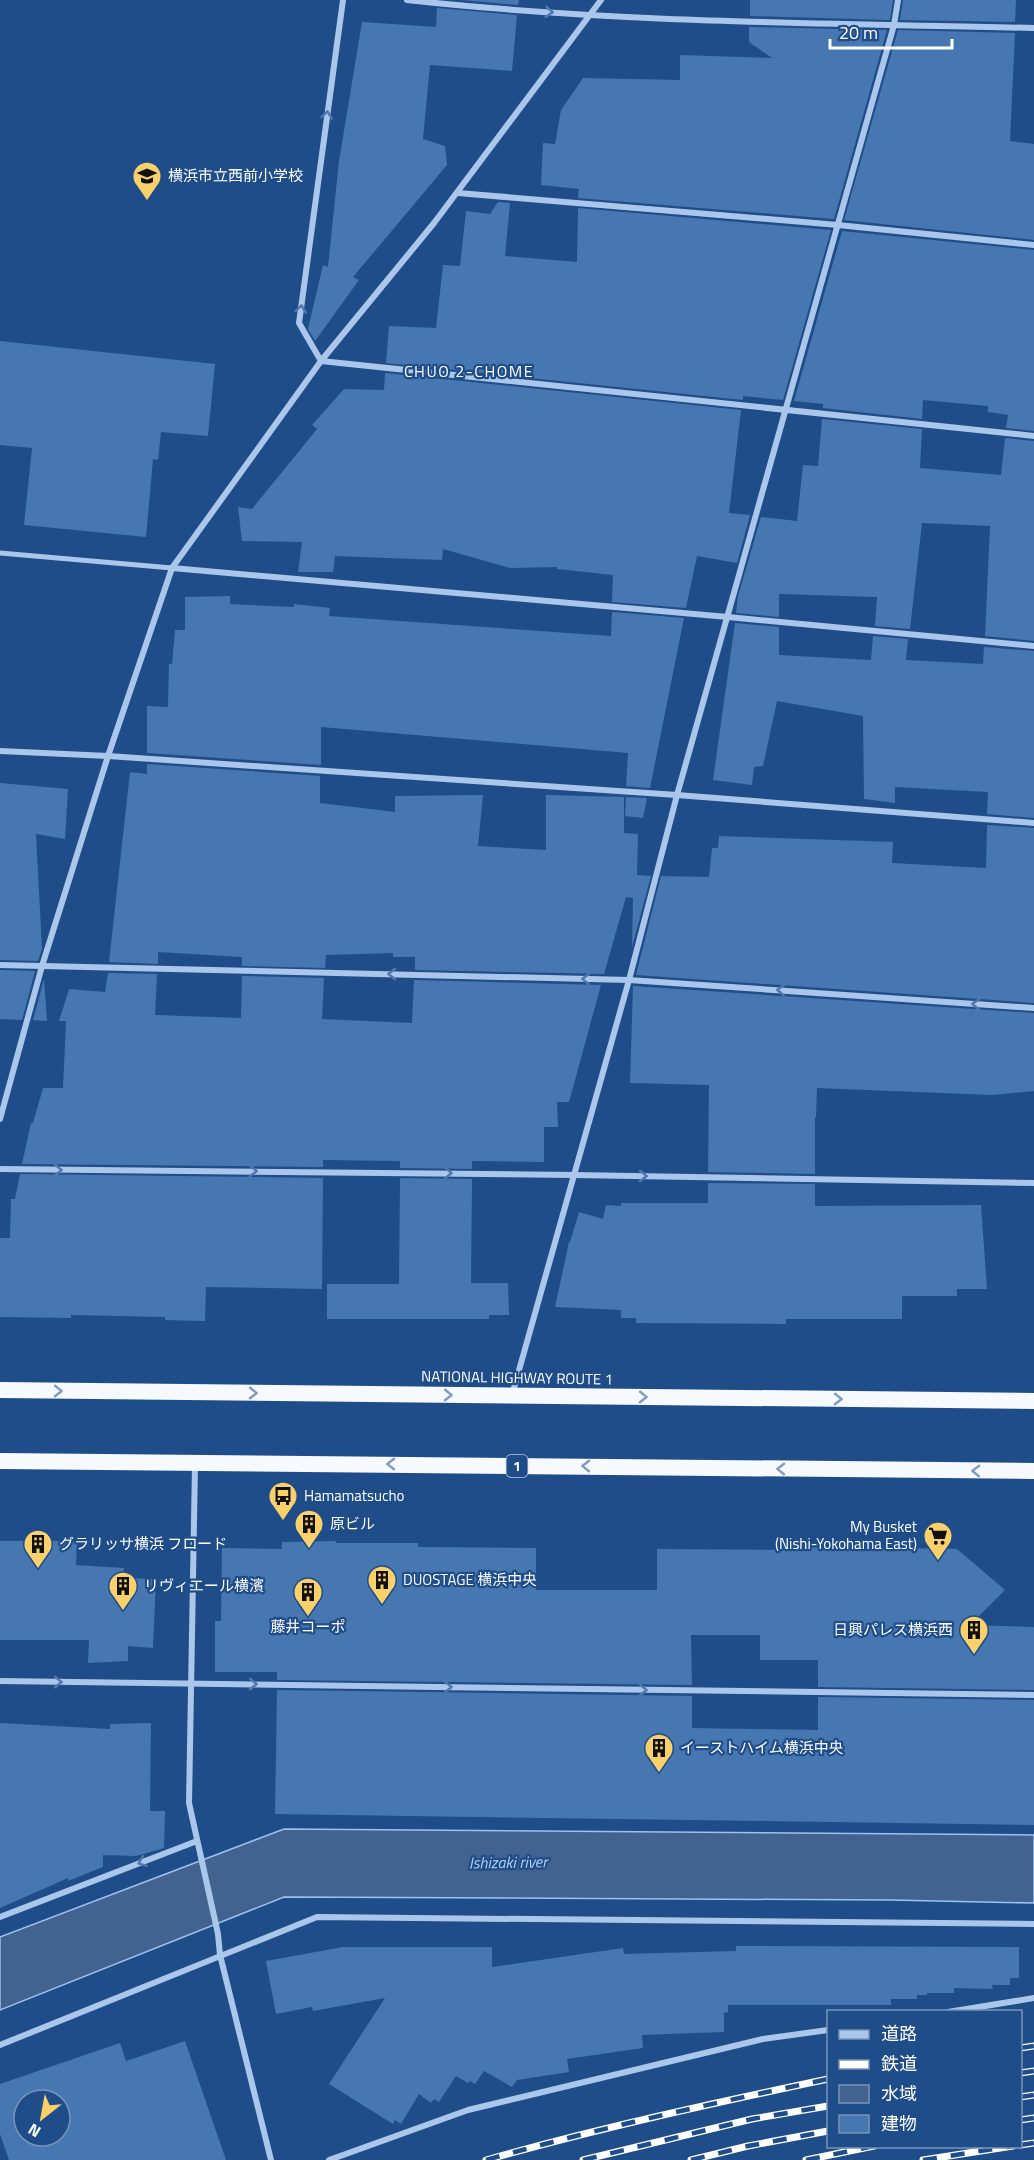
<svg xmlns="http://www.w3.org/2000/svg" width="1034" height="2160" viewBox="0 0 1034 2160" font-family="'Titillium Web','Noto Sans JP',sans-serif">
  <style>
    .water { fill: #42638f; stroke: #9dc2ed; stroke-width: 1.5 }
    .building { fill: #4777b1; fill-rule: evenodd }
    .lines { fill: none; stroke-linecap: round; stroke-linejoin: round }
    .pedestrian { stroke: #aac7eb; stroke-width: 5 }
    .minor { stroke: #aac7eb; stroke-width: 6 }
    .trunk { stroke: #f6fafe; stroke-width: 16 }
    .rail-casing { stroke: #fff; stroke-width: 7 }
    .rail { stroke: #1f4d89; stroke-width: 4.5; stroke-dasharray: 14; stroke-linecap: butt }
    .oneway { stroke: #5078ab }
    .oneway2 { stroke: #809bbe }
    .labels { text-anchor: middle; stroke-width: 4.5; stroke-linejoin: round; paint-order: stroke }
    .shield { fill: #1f4d89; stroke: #bccadc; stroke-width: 1.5 }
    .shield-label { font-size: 14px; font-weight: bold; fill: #fff }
    .poi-label { font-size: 15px; fill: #fff; stroke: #1f4d89; text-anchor: start }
    .street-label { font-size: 15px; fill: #fff; stroke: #1f4d89 }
    .neighbourhood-label { font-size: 16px; letter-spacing: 1.5px; fill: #fff; stroke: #1f4d89 }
    .water-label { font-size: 16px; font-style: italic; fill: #b5d1f2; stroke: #1f4d89 }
  </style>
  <rect width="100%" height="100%" fill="#1f4d89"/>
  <path class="water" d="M284,1829l750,6v68l-144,-3 -606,-3 -284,113v-73z"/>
  <g class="building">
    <path d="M461,0h58l-1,5z"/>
    <path d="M750,0h143l-3,20 -140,-4z"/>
    <path d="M903,0h113l-1,22 -115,-2z"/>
    <path d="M437,8l80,7 -5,56 -82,-6 -7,74 22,7 2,19 -94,112 6,3 -44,61 -7,-12 15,-64 5,2 11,-106 23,-139 74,5z"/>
    <path d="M749,27l138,3 -53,189 -256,-21 1,-9 -38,-4 2,-42 12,1 6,-34 22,-32 97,2v-25l92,3 -23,-16z"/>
    <path d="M898,30l117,3 -5,108 24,3v96l-190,-20z"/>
    <path d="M498,202l12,1 -5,53 72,6 1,-54 253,22 -48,170 -40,-4v4l-357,-37 3,-37 47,2 7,-63 17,1 6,-55 24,3z"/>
    <path d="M842,231l192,19v181l-28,-3 2,-13 -20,-3v-6l-65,-6 -1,19 -99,-11v-4l-29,-3z"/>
    <path d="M0,341l215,23 -7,72 -47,-4 -3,28 -5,-1 -7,78 -122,-12 8,-77 -32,-3z"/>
    <path d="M385,373l356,37 -12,103 21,2 -13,48 -40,-7 -11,52 -74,-6 1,-27 -56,-6v-2l-47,1 -67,-19 -1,11 -107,-4 -2,16h-35l4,-30 -60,-1 -4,-34 14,2 65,-80 -5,-4 32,-36 40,1z"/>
    <path d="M822,419l100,10 -2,39 81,7 4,-37 29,3v200l-49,-5 5,-110 -68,-3 -12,106 -35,-3 2,-29 -98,-3v23l-43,-4 2,-17 23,-79 36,4 6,-56 15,1z"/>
    <path d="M230,596v8l64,3v-3l36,4 -1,8 282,20 1,-24 72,6 -34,170 -24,-2 2,-33 -307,-26v38l-174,-12v-47l21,1 1,-43h3l3,-34h10v-33z"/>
    <path d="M735,623l44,4v28l92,5 2,-24 35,3 -2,21 77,4 1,-17 50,4v167l-47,-4 1,-22 -93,-5v16l-31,-4 -1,-83 -86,-15 -14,65 -9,1 -2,18 -39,-5z"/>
    <path d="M147,764l173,12v27l75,9v-16l88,-1 -5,51 68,4v-55l78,2v36l14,1 -1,41 14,1 -19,71 1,-49 -7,-1 -22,77 -189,-4v-13h-22v-4l-67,2 -1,13 -83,-2v-9l-84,-5v12l-49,-2 21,-190 17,2z"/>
    <path d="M0,783l68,6 -3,50 -29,-5 6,115 -4,12 -38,-1z"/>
    <path d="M626,797l21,1 -4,20 -18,-2z"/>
    <path d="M987,825l47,3v175l-398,-28 25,-99 48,1 3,-29h6l1,-12 174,6 -1,21 94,5z"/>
    <path d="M0,970l35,1 -13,49 -22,-1z"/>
    <path d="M108,973l49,1 -2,41 86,3 1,-42 82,2 -2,41 90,4 2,-43 187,5 -32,117h-12l1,25h-14v35l-72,-1v8l-72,-1v-7l-77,-1v7l-301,-3 9,-41h2l10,-35h20l3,-67h-7l10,-32 36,3z"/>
    <path d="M44,979l3,42 -14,-1z"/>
    <path d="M633,986l401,27v78l-42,4 -175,-7 -1,29 -1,1v56l-107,-2 1,-87 -79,-2z"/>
    <path d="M20,1174l303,4 -1,111 -116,-2 -1,34 -40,-1v-3l-94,-2v3l-71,-1v-79h10l1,-39h4z"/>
    <path d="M400,1178l72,1 -1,104h37l1,32h-20v4h-162v-35h72z"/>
    <path d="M708,1183l107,1v22l166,-1 6,84h-30v7h-55v23h-116v5l-150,-1v-5h-15v-8l-66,-3 14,-65h1l9,-30 24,7 3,-14 15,1v-3h87z"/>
    <path d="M0,1541h77l-1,24 48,3 -1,10 33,1 -3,69 -25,-2v15l-40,2 1,-23h-89z"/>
    <path d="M336,1541v2h82v4l118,1v42h121v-41l148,1v-4l152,3 48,41 -35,35 64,2v63l-216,-3v-27h-58v-25h-69l1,50 -415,-5v-8h-62v-51h6l1,-73 60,1v-7z"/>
    <path d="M277,1690l415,6v32l126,2v-33l216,3v125l-759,-11z"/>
    <path d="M0,1723l110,6v-5l41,-1 -1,88h15l-1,37 -28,8 -33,-1v12l-35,14v-3l-68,30z"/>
    <path d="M736,1946l283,1v31h-9v7h-18l1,4 -39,-1v5h-27v2h-10v4h-26v6h-163v7l-4,1v19l-82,3 1,13 -76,11 2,13 -52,8 -5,7 -28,-16 -9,13 -5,-3 -2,2 -12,-7 -17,26 -5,-3 -3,4 -12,-9 -18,30 -6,-4 -2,4 -64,-40 56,-86 -72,13 -1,-4 -36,7 -10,-53 77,-14h149v20l131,-19 1,6 112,-3z"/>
    <path d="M185,2041l41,119h-217l-9,-26v-50l120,-41 6,18zM24,2100h36v36h-36z"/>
  </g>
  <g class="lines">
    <path class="pedestrian" d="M0,553l172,15"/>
    <g class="minor">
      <path d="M343,0l-44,323 22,38 713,75"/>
      <path d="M407,0c208,23 418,23 627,28"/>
      <path d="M458,193l380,32 196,20"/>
      <path d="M172,568l556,49 306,29"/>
      <path d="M0,751l108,5 569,39 357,28"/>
      <path d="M0,965l629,15 405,28"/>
      <path d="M0,1119l42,-153 66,-210 64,-188 149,-207 113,-138 167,-223"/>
      <path d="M0,1169l575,6 459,8"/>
      <path d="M512,1395l117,-415 48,-185 217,-770 4,-25"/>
      <path d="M195,1465l-6,338 29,131 2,21 51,205"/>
      <path d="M0,1681l1034,14"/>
      <path d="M0,1917l197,-76"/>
      <path d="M948,2012l86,-14"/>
      <path d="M0,2045l317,-128 717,7"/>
      <path d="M329,2160l139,-50 295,-71 65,-9"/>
    </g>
    <g class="trunk">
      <path d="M0,1390l1034,11"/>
      <path d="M0,1461l1034,10"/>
    </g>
    <g class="rail-casing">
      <g id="rail">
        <path d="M1020,2048l14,-2"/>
        <path d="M1020,2073l14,-2"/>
        <path d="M1020,2097l14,-2"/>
        <path d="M1020,2120l14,-2"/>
        <path d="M1020,2145l14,-2"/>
        <path d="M486,2160c113,-32 228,-57 342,-81"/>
        <path d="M583,2160l169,-41 76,-13"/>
        <path d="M691,2160l57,-14 80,-15"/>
        <path d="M806,2160l68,-14"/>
        <path d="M923,2160l90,-14"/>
      </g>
    </g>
    <use href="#rail" class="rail"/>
  </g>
  <defs><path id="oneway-chevron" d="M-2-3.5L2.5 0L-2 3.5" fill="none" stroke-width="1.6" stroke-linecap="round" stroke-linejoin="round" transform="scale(1.5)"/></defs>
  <g class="oneway">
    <use href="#oneway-chevron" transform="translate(549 12) rotate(4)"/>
    <use href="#oneway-chevron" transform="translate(327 115) rotate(-82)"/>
    <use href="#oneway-chevron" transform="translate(301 309) rotate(-82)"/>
    <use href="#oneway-chevron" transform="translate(392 974) rotate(-179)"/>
    <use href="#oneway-chevron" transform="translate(586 979) rotate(-179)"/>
    <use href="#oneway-chevron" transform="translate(781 990) rotate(-176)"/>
    <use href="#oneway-chevron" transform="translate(976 1004) rotate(-176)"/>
    <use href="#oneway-chevron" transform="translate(58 1170) rotate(1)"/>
    <use href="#oneway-chevron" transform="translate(253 1171) rotate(1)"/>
    <use href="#oneway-chevron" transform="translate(448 1173) rotate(1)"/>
    <use href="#oneway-chevron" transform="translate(643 1176) rotate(1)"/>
    <use href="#oneway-chevron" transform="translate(58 1682) rotate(1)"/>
    <use href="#oneway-chevron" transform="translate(253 1684) rotate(1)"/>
    <use href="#oneway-chevron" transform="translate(448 1687) rotate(1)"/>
    <use href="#oneway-chevron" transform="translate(643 1690) rotate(1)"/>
    <use href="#oneway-chevron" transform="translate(142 1862) rotate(159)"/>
  </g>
  <g class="oneway2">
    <use href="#oneway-chevron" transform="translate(58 1391) rotate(1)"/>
    <use href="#oneway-chevron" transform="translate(253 1393) rotate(1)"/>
    <use href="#oneway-chevron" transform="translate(448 1395) rotate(1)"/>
    <use href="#oneway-chevron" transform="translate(643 1397) rotate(1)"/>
    <use href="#oneway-chevron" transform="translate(838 1399) rotate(1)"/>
    <use href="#oneway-chevron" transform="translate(391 1464) rotate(-179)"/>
    <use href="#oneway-chevron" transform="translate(586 1466) rotate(-179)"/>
    <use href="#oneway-chevron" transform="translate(781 1469) rotate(-179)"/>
    <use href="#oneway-chevron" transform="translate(976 1471) rotate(-179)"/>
  </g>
  <defs>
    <g id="school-pin" transform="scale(1.5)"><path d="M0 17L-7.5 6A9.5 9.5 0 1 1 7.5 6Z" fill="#f9d069" stroke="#1f4d89"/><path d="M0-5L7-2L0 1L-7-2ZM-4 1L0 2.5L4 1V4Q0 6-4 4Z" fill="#111"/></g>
    <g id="bus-pin" transform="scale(1.5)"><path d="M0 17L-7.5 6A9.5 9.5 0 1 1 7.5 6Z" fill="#f9d069" stroke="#1f4d89"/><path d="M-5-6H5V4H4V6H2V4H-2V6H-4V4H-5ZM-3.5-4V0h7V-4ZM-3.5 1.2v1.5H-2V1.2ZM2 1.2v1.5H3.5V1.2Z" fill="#111"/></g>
    <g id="building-pin" transform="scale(1.5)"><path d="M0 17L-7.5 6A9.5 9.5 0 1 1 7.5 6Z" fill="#f9d069" stroke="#1f4d89"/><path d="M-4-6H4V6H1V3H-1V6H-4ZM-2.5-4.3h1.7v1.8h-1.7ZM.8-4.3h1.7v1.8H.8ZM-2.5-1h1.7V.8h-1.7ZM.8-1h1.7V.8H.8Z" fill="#111"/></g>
    <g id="supermarket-pin" transform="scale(1.5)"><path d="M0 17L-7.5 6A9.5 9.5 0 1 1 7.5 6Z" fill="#f9d069" stroke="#1f4d89"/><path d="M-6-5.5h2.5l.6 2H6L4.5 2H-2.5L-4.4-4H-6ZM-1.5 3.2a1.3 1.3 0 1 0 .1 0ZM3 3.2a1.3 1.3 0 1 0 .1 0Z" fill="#111"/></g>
  </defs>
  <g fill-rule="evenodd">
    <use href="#school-pin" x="147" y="176"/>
    <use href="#bus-pin" x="283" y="1496"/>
    <use href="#building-pin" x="309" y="1524"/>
    <use href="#supermarket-pin" x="938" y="1536"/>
    <use href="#building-pin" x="38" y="1544"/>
    <use href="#building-pin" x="382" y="1580"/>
    <use href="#building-pin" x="123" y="1586"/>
    <use href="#building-pin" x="308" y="1592"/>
    <use href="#building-pin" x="974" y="1630"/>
    <use href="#building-pin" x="659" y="1748"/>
  </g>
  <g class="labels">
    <rect class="shield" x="506.5" y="1455" width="21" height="22" rx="4.5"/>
    <g class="shield-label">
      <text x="517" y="1471">1</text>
    </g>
    <g class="poi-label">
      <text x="168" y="181">横浜市立西前小学校</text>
      <text x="304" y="1501">Hamamatsucho</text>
      <text x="330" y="1529">原ビル</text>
      <text x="917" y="1532" text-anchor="end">My Busket<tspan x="917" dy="17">(Nishi-Yokohama East)</tspan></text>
      <text x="59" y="1549">グラリッサ横浜 フロード</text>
      <text x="403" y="1585">DUOSTAGE 横浜中央</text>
      <text x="144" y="1591">リヴィエール横濱</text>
      <text x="308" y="1632" text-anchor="middle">藤井コーポ</text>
      <text x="953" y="1635" text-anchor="end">日興パレス横浜西</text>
      <text x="680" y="1753">イーストハイム横浜中央</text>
    </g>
    <g class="street-label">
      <text transform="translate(517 1378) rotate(1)" y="5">NATIONAL HIGHWAY ROUTE 1</text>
    </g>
    <g class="neighbourhood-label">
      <text x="469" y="377">CHUO 2-CHOME</text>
    </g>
    <g class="water-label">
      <text transform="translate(508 1862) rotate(-1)" y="6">Ishizaki river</text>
    </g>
  </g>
  <rect x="827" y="2010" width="195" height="138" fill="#1f4d89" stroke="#7994b8" stroke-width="1.5"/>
  <rect x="839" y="2030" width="30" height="9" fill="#aac7eb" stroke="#7994b8" stroke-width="1.5"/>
  <text x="881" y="2040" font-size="18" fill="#ffffff">道路</text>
  <rect x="839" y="2060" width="30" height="9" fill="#ffffff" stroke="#7994b8" stroke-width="1.5"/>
  <text x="881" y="2070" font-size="18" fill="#ffffff">鉄道</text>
  <rect x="839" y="2085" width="30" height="18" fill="#42638f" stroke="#7994b8" stroke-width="1.5"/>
  <text x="881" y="2100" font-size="18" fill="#ffffff">水域</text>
  <rect x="839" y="2115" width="30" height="18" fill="#4777b1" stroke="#7994b8" stroke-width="1.5"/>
  <text x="881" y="2130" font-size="18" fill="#ffffff">建物</text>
  <g transform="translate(42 2118) rotate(211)"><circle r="28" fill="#1f4d89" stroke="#7994b8" stroke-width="1.5"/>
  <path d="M0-4.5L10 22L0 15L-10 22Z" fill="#f9d069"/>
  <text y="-9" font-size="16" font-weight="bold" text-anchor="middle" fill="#ffffff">N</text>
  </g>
  <path d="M830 39v9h122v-9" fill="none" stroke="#ffffff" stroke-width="3"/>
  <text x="839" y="39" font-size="18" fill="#ffffff" stroke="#1f4d89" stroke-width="4.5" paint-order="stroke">20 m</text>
</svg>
